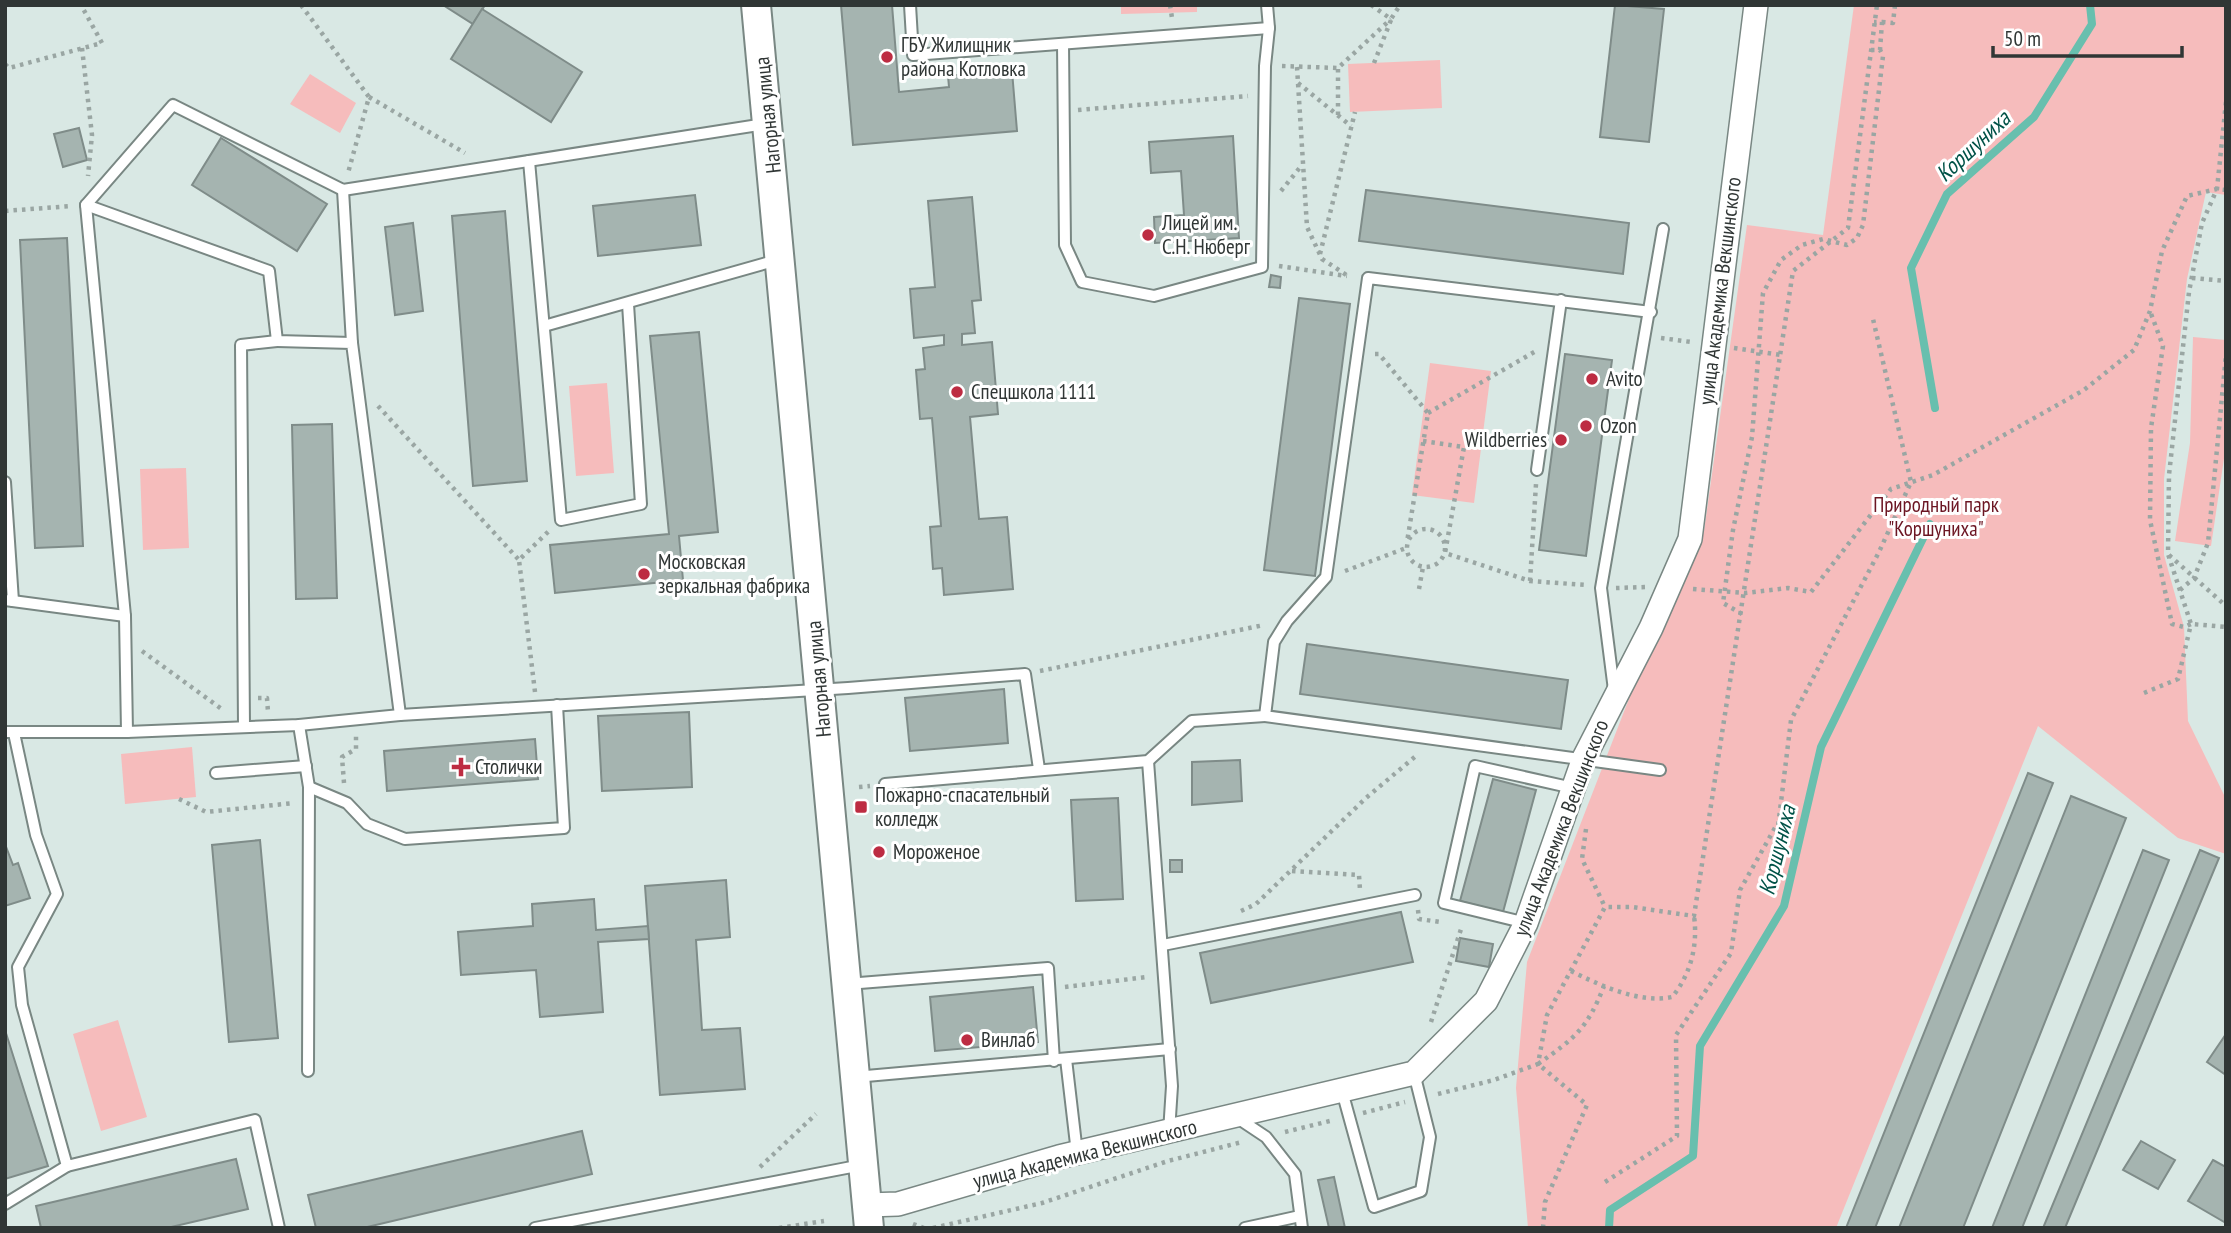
<svg xmlns="http://www.w3.org/2000/svg" width="2231" height="1233" viewBox="0 0 2231 1233" font-family="'PT Sans Narrow',sans-serif">
  <style>
    .green { fill: #f6bcbc }
    .lines { fill: none; stroke-linecap: round; stroke-linejoin: round }
    .stream { stroke: #68bfae; stroke-width: 8 }
    .building { fill: #a5b4b0; stroke: #7f8c89; stroke-width: 2 }
    .service-casing { stroke: #798783; stroke-width: 14 }
    .minor-casing { stroke: #798783; stroke-width: 26 }
    .tertiary-casing { stroke: #798783; stroke-width: 32 }
    .path { stroke: #9aa6a3; stroke-width: 4.5; stroke-dasharray: 3.5 5; stroke-linecap: butt }
    .service { stroke: #fff; stroke-width: 10 }
    .minor { stroke: #fff; stroke-width: 23 }
    .tertiary { stroke: #fff; stroke-width: 28 }
    .poi-dot { fill: #bd2c42; stroke: #fff; stroke-width: 2.5 }
    .labels { text-anchor: middle; stroke-width: 6; stroke-linejoin: round; paint-order: stroke }
    .poi-label { font-size: 21px; fill: #303635; stroke: #fff; text-anchor: start }
    .street-label { font-size: 21px; fill: #303635; stroke: #fff }
    .park-label { font-size: 21px; fill: #6c1623; stroke: #fff }
    .water-label { font-size: 23px; font-style: italic; fill: #005247; stroke: #fff }
  </style>
  <rect width="100%" height="100%" fill="#d9e8e4"/>
  <g class="green">
    <path d="M1121,5h76v7l-76,2z"/>
    <path d="M1854,5h372v190l-20,-3 -19,87 -23,200v76l20,72 4,94 38,78v55l-48,-16 -140,-112 -202,502h-308l-12,-140 11,-126 105,-271 72,-160 43,-306 76,10z"/>
    <path d="M1440,60l2,48 -92,4 -2,-48z"/>
    <path d="M310,74l46,29 -16,30 -50,-29z"/>
    <path d="M2193,337l33,3v105l-15,101 -36,-5 15,-98z"/>
    <path d="M1430,363l61,8 -17,132 -62,-8z"/>
    <path d="M607,383l7,90 -38,3 -7,-90z"/>
    <path d="M186,468l3,80 -46,2 -3,-81z"/>
    <path d="M192,747l4,50 -71,7 -4,-50z"/>
    <path d="M118,1020l29,97 -46,14 -28,-97z"/>
  </g>
  <g class="lines">
    <g class="stream">
      <path d="M1935,408l-24,-140 36,-74 87,-77 58,-93 -2,-19"/>
      <path d="M1609,1228l1,-18 83,-54 7,-110 84,-140 37,-159 109,-223"/>
    </g>
  </g>
  <g class="building">
    <path d="M443,5h42l-12,19z"/>
    <path d="M841,5h51l7,87 50,-5 -1,-11 64,-5 5,60 -164,14z"/>
    <path d="M1615,5l49,4 -15,133 -49,-5z"/>
    <path d="M482,9l100,63 -31,50 -100,-63z"/>
    <path d="M79,128l8,32 -24,7 -9,-33z"/>
    <path d="M1233,136l6,102 -84,5 -1,-26 30,-2 -3,-44 -30,2 -2,-31z"/>
    <path d="M221,138l106,66 -30,47 -105,-66z"/>
    <path d="M1366,190l263,33 -6,51 -264,-33z"/>
    <path d="M695,195l6,50 -103,11 -5,-50z"/>
    <path d="M972,197l9,103 -9,1 3,32 -13,1v11l30,-3 6,72 -28,3 9,102 28,-2 6,72 -69,6 -2,-27 -9,1 -3,-42 11,-1 -9,-108 -12,1 -4,-49 9,-1 -2,-21 21,-3v-10l-30,3 -4,-49 25,-2 -7,-86z"/>
    <path d="M505,211l22,270 -54,5 -21,-270z"/>
    <path d="M413,223l10,88 -28,4 -10,-88z"/>
    <path d="M67,238l16,308 -48,2 -15,-308z"/>
    <path d="M1271,275l10,2 -1,11 -11,-1z"/>
    <path d="M1299,298l51,6 -35,272 -51,-6z"/>
    <path d="M699,332l19,200 -39,4 4,44 -128,13 -5,-48 119,-11 -19,-198z"/>
    <path d="M1565,354l47,6 -26,196 -47,-6z"/>
    <path d="M332,424l5,174 -41,1 -4,-174z"/>
    <path d="M1307,644l261,36 -7,49 -261,-35z"/>
    <path d="M1004,689l4,54 -98,8 -5,-53z"/>
    <path d="M689,712l3,75 -90,4 -4,-75z"/>
    <path d="M535,739l3,40 -151,12 -3,-40z"/>
    <path d="M1240,760l2,41 -50,4v-43z"/>
    <path d="M2028,773l25,10 -178,445h-29z"/>
    <path d="M1493,779l43,11 -33,122 -43,-11z"/>
    <path d="M2071,796l55,22 -163,410h-64z"/>
    <path d="M1118,798l5,101 -47,2 -5,-101z"/>
    <path d="M260,840l18,198 -49,4 -17,-197z"/>
    <path d="M5,844l8,21 5,-2 12,35 -25,8z"/>
    <path d="M2143,850l26,10 -147,368h-30z"/>
    <path d="M2200,850l19,8 -154,370h-22z"/>
    <rect x="1170" y="860" width="12" height="12"/>
    <path d="M726,880l4,57 -34,3 6,90 38,-2 5,61 -85,6 -15,-209z"/>
    <path d="M594,899l2,31 52,-4 1,13 -51,3 5,70 -63,5 -4,-47 -75,5 -3,-43 75,-6 -1,-22z"/>
    <path d="M1401,912l12,50 -202,41 -11,-50z"/>
    <path d="M1460,938l33,6 -4,23 -33,-6z"/>
    <path d="M1033,987l5,55 -103,9 -5,-54z"/>
    <path d="M5,1030l43,136 -43,13z"/>
    <path d="M2226,1034v41l-19,-13z"/>
    <path d="M582,1131l10,43 -229,54h-47l-8,-33z"/>
    <path d="M2141,1141l34,19 -17,29 -35,-19z"/>
    <path d="M236,1159l12,50 -81,19h-126l-5,-22z"/>
    <path d="M2213,1160l13,7v56l-38,-22z"/>
    <path d="M1334,1177l11,51h-16l-11,-48z"/>
  </g>
  <g class="lines">
    <g class="service-casing">
      <g id="service">
        <path d="M910,5l3,50 356,-27"/>
        <path d="M1063,44l2,201 17,37 72,14 108,-29 3,-201 4,-38 -2,-23"/>
        <path d="M529,161l32,359 80,-16 -13,-200"/>
        <path d="M343,190l9,153"/>
        <path d="M86,205l183,66 8,70 75,2 48,372"/>
        <path d="M1651,312l-283,-34 -42,299 -39,44 -13,21 -9,74 395,54"/>
        <path d="M544,326l233,-66"/>
        <path d="M1537,470l24,-170"/>
        <path d="M5,482l8,119"/>
        <path d="M5,600l120,16"/>
        <path d="M1614,690l-13,-102 62,-359"/>
        <path d="M299,725l10,62 -1,284"/>
        <path d="M244,726l-3,-381 36,-4"/>
        <path d="M5,732h122l172,-7 101,-10 448,-27 177,-14 14,95"/>
        <path d="M127,732l-2,-116 -39,-411 87,-100 170,85 422,-66"/>
        <path d="M14,733l22,102 21,59 -39,73 4,38 45,161 188,-46 24,108"/>
        <path d="M1148,761l24,325 -3,46"/>
        <path d="M216,773l90,-7"/>
        <path d="M885,784l263,-23 44,-40 73,-5"/>
        <path d="M309,787l38,16 20,21 38,15 159,-11 -7,-123"/>
        <path d="M1526,923l-82,-20 31,-137 98,22"/>
        <path d="M1163,945l252,-50"/>
        <path d="M847,984l201,-16 6,93"/>
        <path d="M1066,1059l11,94"/>
        <path d="M855,1077l315,-28"/>
        <path d="M1342,1091l32,116 47,-16 9,-54 -16,-64"/>
        <path d="M1236,1117l30,20 29,37 7,54"/>
        <path d="M5,1204l62,-38"/>
        <path d="M535,1228l327,-63"/>
        <path d="M1245,1228l55,-12"/>
      </g>
    </g>
    <g class="minor-casing">
      <path id="minor" d="M867,1205l31,-1 161,-47 355,-84 72,-72 40,-78 58,-165 67,-130 39,-89 66,-534"/>
    </g>
    <g class="tertiary-casing">
      <path id="tertiary" d="M756,5l113,1223"/>
    </g>
    <g class="path">
      <path d="M301,5l68,92 -21,76"/>
      <path d="M1170,5l2,13"/>
      <path d="M1371,5l20,14 9,-14"/>
      <path d="M1882,22l11,1 2,-18"/>
      <path d="M82,48l10,87 -4,41"/>
      <path d="M1871,50h9l2,-28h-8"/>
      <path d="M1374,63l17,-43"/>
      <path d="M5,64l4,4 93,-25 -21,-38"/>
      <path d="M1282,66l56,2 53,-49"/>
      <path d="M1297,67l10,160 15,32 26,17"/>
      <path d="M1298,83l53,43"/>
      <path d="M369,97l96,56"/>
      <path d="M2226,102l-9,87 -15,34 -13,69 -20,183 -1,79 23,70 35,3"/>
      <path d="M1078,110l170,-14"/>
      <path d="M1338,115v-47"/>
      <path d="M1281,191l21,-26"/>
      <path d="M5,211l66,-5"/>
      <path d="M1320,254l35,-142"/>
      <path d="M1279,266l68,10"/>
      <path d="M2192,278l34,3"/>
      <path d="M1661,338l30,4"/>
      <path d="M1734,348l47,7"/>
      <path d="M1375,354h4l49,59 -21,129"/>
      <path d="M378,406l141,154"/>
      <path d="M1428,413l108,-62"/>
      <path d="M1423,441l41,6 -19,106 85,28 56,4"/>
      <circle cx="1426" cy="548" r="19"/>
      <path d="M2169,555l57,51"/>
      <path d="M1345,571l61,-23"/>
      <path d="M1530,581l6,-97"/>
      <path d="M1616,588l30,-1"/>
      <path d="M1419,589l4,-22"/>
      <path d="M1693,589l52,4 43,-5 23,4 80,-103 42,-14 151,-85 50,-40 16,-39 12,-60 25,-55 30,-7 9,1"/>
      <path d="M2180,590l14,-12 14,-35 18,-188"/>
      <path d="M1742,614l-19,-11 10,-73 19,-93 11,-144 18,-33 21,-15 21,-6 24,6 10,-7 6,-13 20,-169 -3,-6"/>
      <path d="M142,651l81,59"/>
      <path d="M1040,671l224,-46"/>
      <path d="M535,692l-16,-132 32,-31"/>
      <path d="M2144,693l34,-14 13,-55 -7,3 -12,-3 -22,-104 1,-92 12,-82 -13,-35"/>
      <path d="M258,698h9l1,14"/>
      <path d="M344,783l-2,-26 14,-8v-15"/>
      <path d="M859,787l11,-1"/>
      <path d="M179,799l27,13 88,-9"/>
      <path d="M1586,829l-4,30 23,48"/>
      <path d="M1292,871l67,4 1,15"/>
      <path d="M1771,884l20,-164 88,-168 32,-70 -38,-163"/>
      <path d="M1418,910l1,9 21,3"/>
      <path d="M1241,911l15,-7 110,-106 51,-43"/>
      <path d="M1571,971c28,14 69,33 101,26 19,-23 26,-52 22,-81"/>
      <path d="M1065,987l82,-10"/>
      <path d="M1431,1022l31,-96"/>
      <path d="M1438,1094l56,-14 44,-16 9,-49 58,-108h27l62,9 99,-645 55,-43 29,-223"/>
      <path d="M1363,1113l42,-11"/>
      <path d="M1285,1132l49,-12"/>
      <path d="M760,1167l56,-53"/>
      <path d="M1605,1182l72,-46 -1,-101 55,-82 9,-63 36,-64"/>
      <path d="M913,1224l11,4"/>
      <path d="M779,1228l45,-7"/>
      <path d="M933,1228l109,-25 126,-42 74,-19"/>
      <path d="M1543,1228l2,-26 42,-97 -49,-41c37,-26 49,-35 66,-78"/>
    </g>
    <use href="#service" class="service"/>
    <use href="#minor" class="minor"/>
    <use href="#tertiary" class="tertiary"/>
  </g>
  <g class="poi-dot">
    <circle cx="887" cy="57" r="7"/>
    <circle cx="1148" cy="235" r="7"/>
    <circle cx="1592" cy="379" r="7"/>
    <circle cx="957" cy="392" r="7"/>
    <circle cx="1586" cy="426" r="7"/>
    <circle cx="1561" cy="440" r="7"/>
    <circle cx="644" cy="574" r="7"/>
    <path d="M457.5 756.5h7v7h7v7h-7v7h-7v-7h-7v-7h7z"/>
    <rect x="854" y="800" width="14" height="14" rx="3.5"/>
    <circle cx="879" cy="852" r="7"/>
    <circle cx="967" cy="1040" r="7"/>
  </g>
  <g class="labels">
    <g class="poi-label">
      <text x="901" y="52">ГБУ Жилищник<tspan x="901" dy="24">района Котловка</tspan></text>
      <text x="1162" y="230">Лицей им.<tspan x="1162" dy="24">С.Н. Нюберг</tspan></text>
      <text x="1606" y="386">Avito</text>
      <text x="971" y="399">Спецшкола 1111</text>
      <text x="1600" y="433">Ozon</text>
      <text x="1547" y="447" text-anchor="end">Wildberries</text>
      <text x="658" y="569">Московская<tspan x="658" dy="24">зеркальная фабрика</tspan></text>
      <text x="475" y="774">Столички</text>
      <text x="875" y="802">Пожарно-спасательный<tspan x="875" dy="24">колледж</tspan></text>
      <text x="893" y="859">Мороженое</text>
      <text x="981" y="1047">Винлаб</text>
    </g>
    <g class="street-label">
      <text transform="translate(768 115) rotate(-96)" y="7">Нагорная улица</text>
      <text transform="translate(1720 291) rotate(-83)" y="7">улица Академика Векшинского</text>
      <text transform="translate(819 679) rotate(-95)" y="7">Нагорная улица</text>
      <text transform="translate(1561 828) rotate(-69)" y="7">улица Академика Векшинского</text>
      <text transform="translate(1085 1154) rotate(-14)" y="7">улица Академика Векшинского</text>
    </g>
    <g class="park-label">
      <text x="1936" y="512">Природный парк<tspan x="1936" dy="24">"Коршуниха"</tspan></text>
    </g>
    <g class="water-label">
      <text transform="translate(1973 146) rotate(-43)" y="8">Коршуниха</text>
      <text transform="translate(1777 850) rotate(-76)" y="8">Коршуниха</text>
    </g>
  </g>
  <rect width="2231" height="1233" fill="none" stroke="#303635" stroke-width="14"/>
  <path d="M1993 46v10h189v-10" fill="none" stroke="#303635" stroke-width="3.5"/>
  <text x="2004" y="46" font-size="21" fill="#303635" stroke="#ffffff" stroke-width="5" paint-order="stroke">50 m</text>
</svg>
